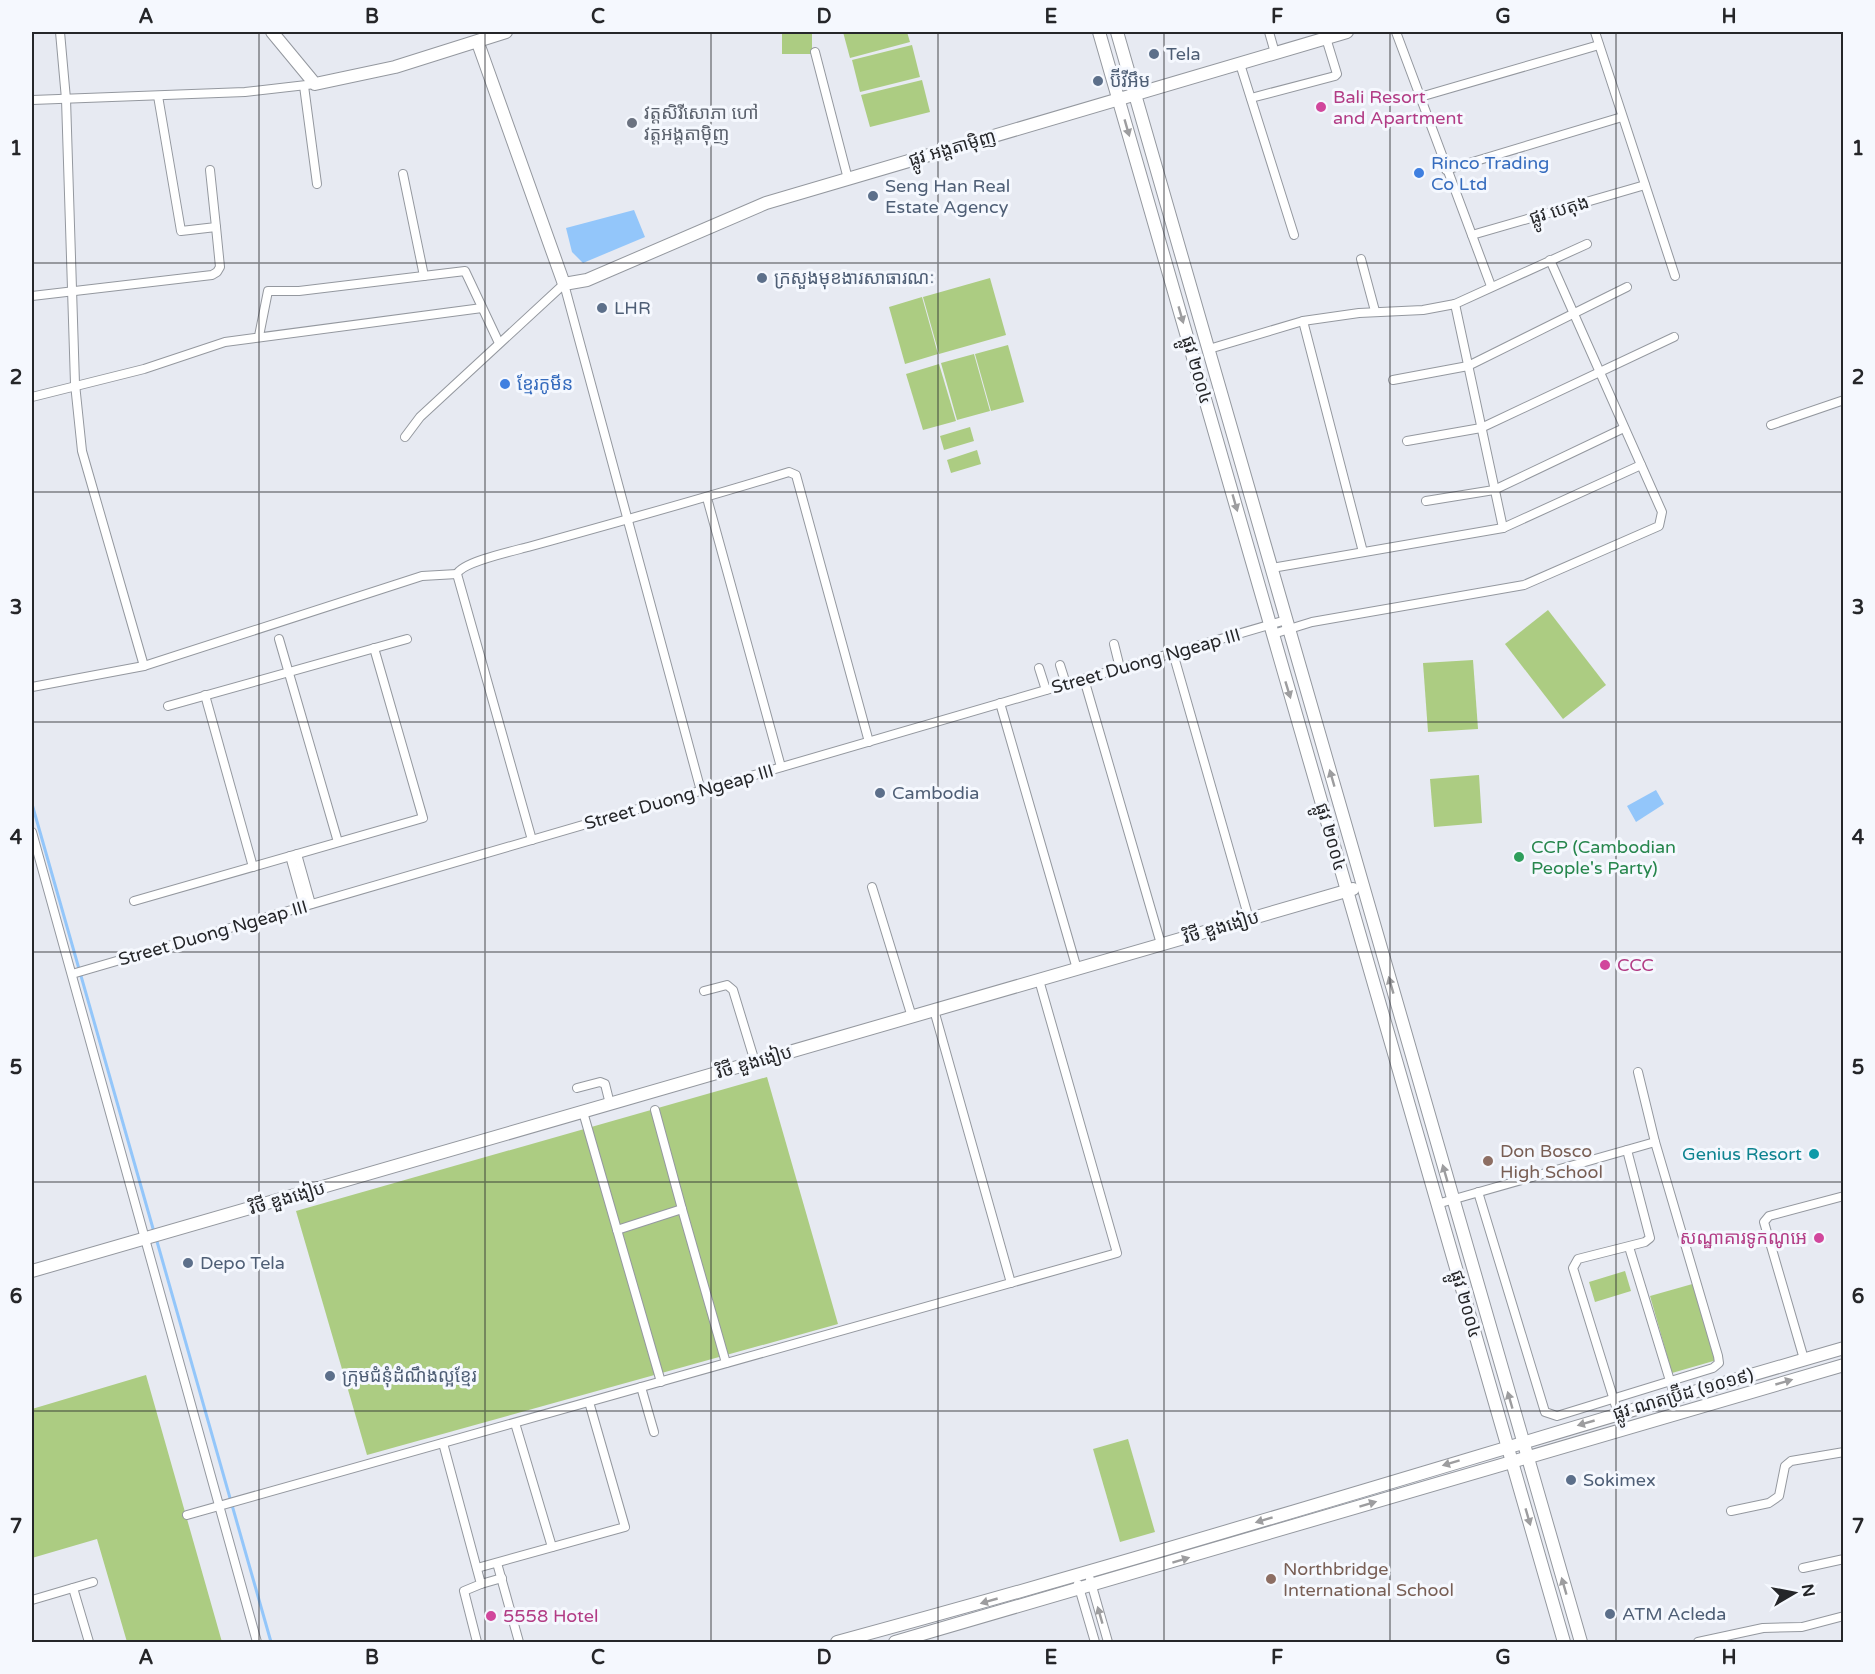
<svg xmlns="http://www.w3.org/2000/svg" width="1875" height="1674" viewBox="0 0 1875 1674" font-family="'Varela Round','Noto Sans Khmer',sans-serif">
  <style>
    .green { fill: #accc82 }
    .water { fill: #93c6fa }
    .lines { fill: none; stroke-linecap: round; stroke-linejoin: round }
    .stream { stroke: #93c6fa; stroke-width: 3 }
    .street-casing { stroke: #94989f; stroke-width: 10 }
    .secondary-casing { stroke: #94989f; stroke-width: 14 }
    .primary-casing { stroke: #94989f; stroke-width: 14 }
    .street { stroke: #fff; stroke-width: 8 }
    .secondary { stroke: #fff; stroke-width: 12 }
    .primary { stroke: #fff; stroke-width: 12 }
    .oneway { fill: #9d9d9f }
    .grid { fill: none; stroke: #252629; stroke-width: 1.5; stroke-opacity: 0.55 }
    .service-dot { fill: #5c6f8a; stroke: #f5f8fe; stroke-width: 2 }
    .hotel-dot { fill: #d1479c; stroke: #f5f8fe; stroke-width: 2 }
    .worship-dot { fill: #6b7280; stroke: #f5f8fe; stroke-width: 2 }
    .shop-dot { fill: #3f7fe0; stroke: #f5f8fe; stroke-width: 2 }
    .leisure-dot { fill: #2e9e5b; stroke: #f5f8fe; stroke-width: 2 }
    .culture-dot { fill: #0f9aa8; stroke: #f5f8fe; stroke-width: 2 }
    .education-dot { fill: #8d6e63; stroke: #f5f8fe; stroke-width: 2 }
    .labels { text-anchor: middle; stroke-width: 6; stroke-linejoin: round; paint-order: stroke }
    .service-label { font-size: 18px; fill: #4e5e75; stroke: #f5f8fe; text-anchor: start }
    .hotel-label { font-size: 18px; fill: #b23c85; stroke: #f5f8fe; text-anchor: start }
    .worship-label { font-size: 18px; fill: #5b616d; stroke: #f5f8fe; text-anchor: start }
    .street-label { font-size: 18px; fill: #252629; stroke: #f5f8fe }
    .shop-label { font-size: 18px; fill: #366cbe; stroke: #f5f8fe; text-anchor: start }
    .leisure-label { font-size: 18px; fill: #27864d; stroke: #f5f8fe; text-anchor: start }
    .education-label { font-size: 18px; fill: #785e54; stroke: #f5f8fe; text-anchor: start }
    .culture-label { font-size: 18px; fill: #0d838f; stroke: #f5f8fe; text-anchor: end }
    .neatline { fill: none; stroke: #252629; stroke-width: 2 }
    .grid-label { font-size: 20px; text-anchor: middle; font-weight: bold; fill: #252629 }
  </style>
  <rect width="100%" height="100%" fill="#e7eaf2"/>
  <g class="green">
    <rect x="782" y="32" width="30" height="22"/>
    <path d="M843,32h64l3,10 -60,16z"/>
    <path d="M912,45l8,32 -60,15 -8,-32z"/>
    <path d="M922,80l8,32 -60,15 -9,-32z"/>
    <path d="M990,278l16,57 -67,19 -16,-57z"/>
    <path d="M922,297l16,57 -33,10 -16,-57z"/>
    <path d="M1008,345l16,57 -33,9 -16,-57z"/>
    <path d="M974,354l16,57 -33,9 -16,-57z"/>
    <path d="M939,364l17,57 -33,9 -17,-56z"/>
    <path d="M970,427l4,14 -30,9 -4,-14z"/>
    <path d="M977,450l4,14 -30,9 -4,-13z"/>
    <path d="M1548,610l58,75 -43,34 -58,-75z"/>
    <path d="M1473,660l5,69 -50,3 -5,-69z"/>
    <path d="M1479,775l3,48 -48,4 -4,-48z"/>
    <path d="M767,1077l71,247 -471,131 -71,-244z"/>
    <path d="M1625,1271l6,20 -36,11 -6,-20z"/>
    <path d="M1696,1283l21,77 -45,13 -22,-77z"/>
    <path d="M146,1375l76,267h-95l-30,-103 -65,19v-149z"/>
    <path d="M1128,1439l27,93 -35,10 -27,-93z"/>
  </g>
  <g class="water">
    <path d="M634,210l11,27 -62,26 -11,-11 -6,-24z"/>
    <path d="M1656,790l8,14 -28,18 -9,-16z"/>
  </g>
  <g class="lines">
    <g class="stream">
      <path d="M32,804l122,428"/>
      <path d="M156,1238l115,404"/>
    </g>
    <g class="street-casing">
      <g id="street">
        <path d="M60,32l6,67 9,285 7,67 62,215"/>
        <path d="M1269,32l6,21"/>
        <path d="M1396,32l95,254"/>
        <path d="M1595,32l80,244"/>
        <path d="M815,52l33,127"/>
        <path d="M1240,64l54,171"/>
        <path d="M304,86l13,98"/>
        <path d="M158,96l23,135 35,-4 -6,-57"/>
        <path d="M1420,97l179,-52"/>
        <path d="M1251,98l84,-22 2,-2 -11,-36"/>
        <path d="M32,100l213,-8 70,-8"/>
        <path d="M1446,170l176,-53"/>
        <path d="M403,174l21,102"/>
        <path d="M1472,235l173,-50"/>
        <path d="M1361,259l14,52"/>
        <path d="M32,296l180,-21 5,-3 3,-5 -4,-40"/>
        <path d="M1455,304l48,224"/>
        <path d="M1303,321l60,231"/>
        <path d="M259,336l9,-45h31l166,-20 34,72"/>
        <path d="M1209,349l94,-28 56,-8 64,-3 32,-6 132,-60"/>
        <path d="M1393,380l75,-14 159,-79"/>
        <path d="M32,397l112,-28 81,-27 257,-34"/>
        <path d="M1771,425l73,-25"/>
        <path d="M405,437l15,-20 144,-133 137,507"/>
        <path d="M1407,441l74,-13 193,-91"/>
        <path d="M707,498l74,269"/>
        <path d="M1426,501l68,-11 130,-62"/>
        <path d="M1272,568l231,-40 138,-63"/>
        <path d="M1273,634l39,-12 212,-37 135,-59 3,-14 -112,-252"/>
        <path d="M279,639l59,203"/>
        <path d="M1114,644l6,24"/>
        <path d="M1173,653l76,266"/>
        <path d="M1060,665l6,19"/>
        <path d="M1039,668l7,22"/>
        <path d="M1084,679l77,265"/>
        <path d="M32,687l112,-21 278,-90 35,-2"/>
        <path d="M205,695l48,172"/>
        <path d="M1000,703l77,266"/>
        <path d="M168,706l239,-67"/>
        <path d="M32,832l225,810"/>
        <path d="M532,840l-75,-266c5,-12 56,-23 71,-27 87,-24 174,-48 261,-75l7,3 73,267"/>
        <path d="M297,854l14,50"/>
        <path d="M290,856l14,50"/>
        <path d="M872,887l40,130"/>
        <path d="M134,901l289,-83 -49,-170"/>
        <path d="M72,974l1214,-354"/>
        <path d="M704,991l23,-6 6,5 22,72"/>
        <path d="M934,1010l77,273"/>
        <path d="M577,1088l23,-6 5,2 5,20"/>
        <path d="M583,1112l78,270"/>
        <path d="M1478,1192l67,220 12,4 156,-48 6,-5 -1,-7 -63,-214 -17,-70"/>
        <path d="M1437,1204l218,-62"/>
        <path d="M682,1209l44,154"/>
        <path d="M617,1230l65,-21 -27,-99"/>
        <path d="M1629,1247l46,150"/>
        <path d="M1804,1359l-40,-137 5,-6 75,-20"/>
        <path d="M641,1387l13,45"/>
        <path d="M1618,1413l-45,-145 5,-9 67,-17 5,-4 -23,-88"/>
        <path d="M515,1423l37,124"/>
        <path d="M443,1443l38,141 -17,7 13,51"/>
        <path d="M1731,1511l38,-8 10,-7 6,-30 6,-5 53,-9"/>
        <path d="M187,1515l930,-262 -78,-273"/>
        <path d="M497,1563l22,79"/>
        <path d="M477,1568l148,-41 -36,-125"/>
        <path d="M1803,1568l41,-9"/>
        <path d="M1090,1579l18,63"/>
        <path d="M481,1584l21,-6"/>
        <path d="M1078,1584l17,58"/>
        <path d="M73,1588l16,54"/>
        <path d="M32,1600l61,-18"/>
        <path d="M1698,1642l65,-14 39,-1 42,-11"/>
      </g>
    </g>
    <g class="secondary-casing">
      <g id="secondary">
        <path d="M272,32l43,52 80,-17 111,-35"/>
        <path d="M1099,32l465,1610"/>
        <path d="M1117,32l464,1610"/>
        <path d="M478,43l86,241 23,-4 179,-77 581,-171"/>
        <path d="M32,1271l1321,-382"/>
      </g>
    </g>
    <g class="primary-casing">
      <g id="primary">
        <path d="M837,1642c338,-91 671,-197 1007,-294"/>
        <path d="M895,1642l949,-277"/>
      </g>
    </g>
    <use href="#street" class="street"/>
    <use href="#secondary" class="secondary"/>
    <use href="#primary" class="primary"/>
  </g>
  <defs><path id="oneway-solid" d="M-6-.8H1V-3.2L6.5 0L1 3.2V.8H-6Z" transform="scale(1.5)"/></defs>
  <g class="oneway">
    <use href="#oneway-solid" transform="translate(1127 128) rotate(74)"/>
    <use href="#oneway-solid" transform="translate(1181 315) rotate(74)"/>
    <use href="#oneway-solid" transform="translate(1235 503) rotate(74)"/>
    <use href="#oneway-solid" transform="translate(1288 690) rotate(73)"/>
    <use href="#oneway-solid" transform="translate(1332 778) rotate(-106)"/>
    <use href="#oneway-solid" transform="translate(1391 985) rotate(-106)"/>
    <use href="#oneway-solid" transform="translate(1445 1173) rotate(-106)"/>
    <use href="#oneway-solid" transform="translate(1784 1382) rotate(-16)"/>
    <use href="#oneway-solid" transform="translate(1510 1400) rotate(-106)"/>
    <use href="#oneway-solid" transform="translate(1586 1423) rotate(164)"/>
    <use href="#oneway-solid" transform="translate(1451 1463) rotate(163)"/>
    <use href="#oneway-solid" transform="translate(1368 1504) rotate(-17)"/>
    <use href="#oneway-solid" transform="translate(1528 1517) rotate(74)"/>
    <use href="#oneway-solid" transform="translate(1264 1520) rotate(163)"/>
    <use href="#oneway-solid" transform="translate(1181 1560) rotate(-17)"/>
    <use href="#oneway-solid" transform="translate(1564 1586) rotate(-106)"/>
    <use href="#oneway-solid" transform="translate(989 1601) rotate(164)"/>
    <use href="#oneway-solid" transform="translate(1100 1615) rotate(-106)"/>
  </g>
  <path class="grid" d="M259,32v1610M485,32v1610M711,32v1610M938,32v1610M1164,32v1610M1390,32v1610M1616,32v1610M32,263h1812M32,492h1812M32,722h1812M32,952h1812M32,1182h1812M32,1411h1812"/>
  <g class="service-dot">
    <circle cx="1154" cy="54" r="6"/>
    <circle cx="1098" cy="81" r="6"/>
    <circle cx="873" cy="196" r="6"/>
    <circle cx="762" cy="278" r="6"/>
    <circle cx="602" cy="308" r="6"/>
    <circle cx="880" cy="793" r="6"/>
    <circle cx="188" cy="1263" r="6"/>
    <circle cx="330" cy="1376" r="6"/>
    <circle cx="1571" cy="1480" r="6"/>
    <circle cx="1610" cy="1614" r="6"/>
  </g>
  <g class="hotel-dot">
    <circle cx="1321" cy="107" r="6"/>
    <circle cx="1605" cy="965" r="6"/>
    <circle cx="1819" cy="1238" r="6"/>
    <circle cx="491" cy="1616" r="6"/>
  </g>
  <circle class="worship-dot" cx="632" cy="123" r="6"/>
  <g class="shop-dot">
    <circle cx="1419" cy="173" r="6"/>
    <circle cx="505" cy="384" r="6"/>
  </g>
  <circle class="leisure-dot" cx="1519" cy="857" r="6"/>
  <circle class="culture-dot" cx="1814" cy="1154" r="6"/>
  <g class="education-dot">
    <circle cx="1488" cy="1161" r="6"/>
    <circle cx="1271" cy="1579" r="6"/>
  </g>
  <g class="labels">
    <g class="service-label">
      <text x="1166" y="60">Tela</text>
      <text x="1110" y="87">ប៊ីវីអឹម</text>
      <text x="885" y="192">Seng Han Real<tspan x="885" dy="21">Estate Agency</tspan></text>
      <text x="774" y="284">ក្រសួងមុខងារសាធារណៈ</text>
      <text x="614" y="314">LHR</text>
      <text x="892" y="799">Cambodia</text>
      <text x="200" y="1269">Depo Tela</text>
      <text x="342" y="1382">ក្រុមជំនុំដំណឹងល្អខ្មែរ</text>
      <text x="1583" y="1486">Sokimex</text>
      <text x="1622" y="1620">ATM Acleda</text>
    </g>
    <g class="hotel-label">
      <text x="1333" y="103">Bali Resort<tspan x="1333" dy="21">and Apartment</tspan></text>
      <text x="1617" y="971">CCC</text>
      <text x="1807" y="1244" text-anchor="end">សណ្ឋាគារទូកណូអេ</text>
      <text x="503" y="1622">5558 Hotel</text>
    </g>
    <g class="worship-label">
      <text x="644" y="119">វត្តសិរីសោភា ហៅ<tspan x="644" dy="21">វត្តអង្តតាម៉ិញ</tspan></text>
    </g>
    <g class="street-label">
      <text transform="translate(952 148) rotate(-16)" y="6">ផ្លូវ អង្តតាម៉ិញ</text>
      <text transform="translate(1559 210) rotate(-16)" y="6">ផ្លូវ បេតុង</text>
      <text transform="translate(1197 370) rotate(74)" y="6">ផ្លូវ ២០០៤</text>
      <text transform="translate(1146 661) rotate(-16)" y="6">Street Duong Ngeap III</text>
      <text transform="translate(679 797) rotate(-16)" y="6">Street Duong Ngeap III</text>
      <text transform="translate(1331 837) rotate(74)" y="6">ផ្លូវ ២០០៤</text>
      <text transform="translate(1221 927) rotate(-16)" y="6">វិថី ឌួងងៀប</text>
      <text transform="translate(213 933) rotate(-16)" y="6">Street Duong Ngeap III</text>
      <text transform="translate(754 1062) rotate(-16)" y="6">វិថី ឌួងងៀប</text>
      <text transform="translate(287 1198) rotate(-16)" y="6">វិថី ឌួងងៀប</text>
      <text transform="translate(1466 1304) rotate(74)" y="6">ផ្លូវ ២០០៤</text>
      <text transform="translate(1683 1394) rotate(-16)" y="6">ផ្លូវ ណតប្រ៊ីដ (១០១៩)</text>
    </g>
    <g class="shop-label">
      <text x="1431" y="169">Rinco Trading<tspan x="1431" dy="21">Co Ltd</tspan></text>
      <text x="517" y="390">ខ្មែរកូមីន</text>
    </g>
    <g class="leisure-label">
      <text x="1531" y="853">CCP (Cambodian<tspan x="1531" dy="21">People's Party)</tspan></text>
    </g>
    <g class="education-label">
      <text x="1500" y="1157">Don Bosco<tspan x="1500" dy="21">High School</tspan></text>
      <text x="1283" y="1575">Northbridge<tspan x="1283" dy="21">International School</tspan></text>
    </g>
    <g class="culture-label">
      <text x="1802" y="1160">Genius Resort</text>
    </g>
  </g>
  <rect width="1875" height="1674" fill="none" stroke="#f5f8fe" stroke-width="66"/>
  <g transform="translate(1794 1593) rotate(80)" stroke="#f5f8fe" stroke-width="4.5" paint-order="stroke">
  <path d="M0-4.5L10 22L0 15L-10 22Z" fill="#252629"/>
  <text y="-9" font-size="16" font-weight="bold" text-anchor="middle" fill="#252629">N</text>
  </g>
  <rect x="33" y="33" width="1809" height="1608" class="neatline"/>
  <g class="grid-label">
    <text x="146" y="23">A</text>
    <text x="372" y="23">B</text>
    <text x="598" y="23">C</text>
    <text x="824" y="23">D</text>
    <text x="1051" y="23">E</text>
    <text x="1277" y="23">F</text>
    <text x="1503" y="23">G</text>
    <text x="1729" y="23">H</text>
    <text x="16" y="155">1</text>
    <text x="1858" y="155">1</text>
    <text x="16" y="384">2</text>
    <text x="1858" y="384">2</text>
    <text x="16" y="614">3</text>
    <text x="1858" y="614">3</text>
    <text x="16" y="844">4</text>
    <text x="1858" y="844">4</text>
    <text x="16" y="1074">5</text>
    <text x="1858" y="1074">5</text>
    <text x="16" y="1303">6</text>
    <text x="1858" y="1303">6</text>
    <text x="16" y="1533">7</text>
    <text x="1858" y="1533">7</text>
    <text x="146" y="1664">A</text>
    <text x="372" y="1664">B</text>
    <text x="598" y="1664">C</text>
    <text x="824" y="1664">D</text>
    <text x="1051" y="1664">E</text>
    <text x="1277" y="1664">F</text>
    <text x="1503" y="1664">G</text>
    <text x="1729" y="1664">H</text>
  </g>
</svg>
